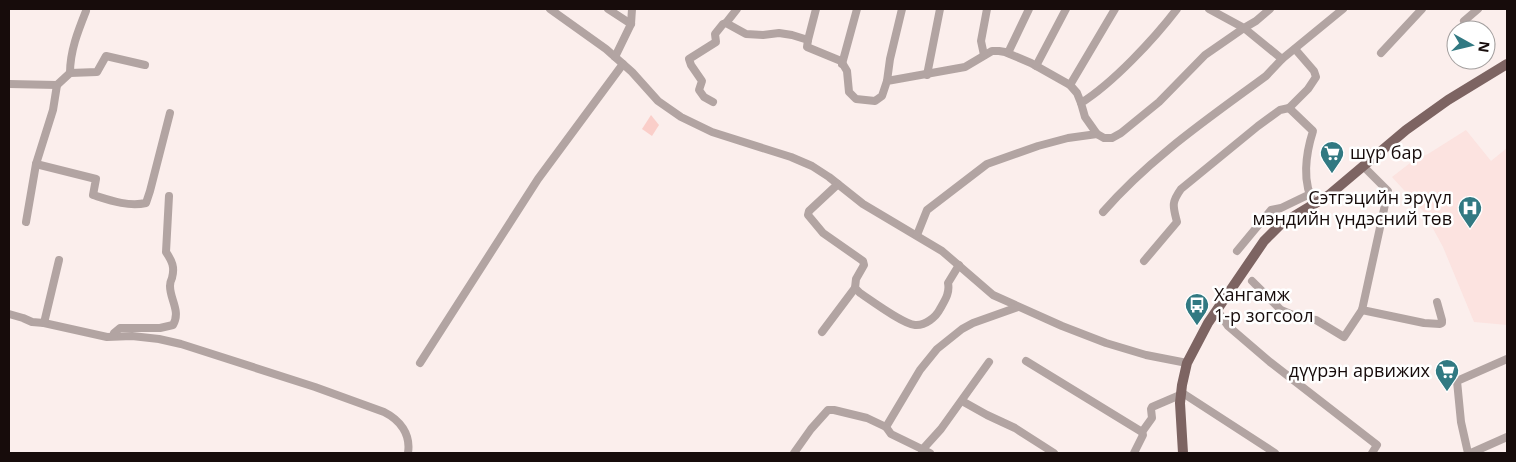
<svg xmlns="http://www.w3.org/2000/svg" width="1516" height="462" viewBox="0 0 1516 462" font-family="'Open Sans',sans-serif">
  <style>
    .built { fill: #fce3e0 }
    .green { fill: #facec9 }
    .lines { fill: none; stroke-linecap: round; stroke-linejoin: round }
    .minor { stroke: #b2a4a2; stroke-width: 8 }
    .major { stroke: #7d6462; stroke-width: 10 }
    .labels { text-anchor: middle; stroke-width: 5; stroke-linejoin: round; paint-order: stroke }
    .poi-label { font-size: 18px; fill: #170c0b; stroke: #fff; text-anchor: start }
  </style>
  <rect width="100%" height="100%" fill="#fbeeec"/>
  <path class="built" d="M1466,130l25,31 16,-13v177l-33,-3 -31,-75 -19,-35 -32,-35 22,-17 14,-6z"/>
  <path class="green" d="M651,115l8,10 -7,11 -10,-7z"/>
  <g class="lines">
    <g class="minor">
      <path d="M550,9l56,40 26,23 26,29 23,16 31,15 79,25 21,9 17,11 34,27 79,47 51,44 69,31 44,17 40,12 41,8"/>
      <path d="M608,9l23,15"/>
      <path d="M737,9l-11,14 20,11 17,1 16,-2 13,2 16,5 -1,7 34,14 6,10 2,21 7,7 19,2 7,-5 5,-15 78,-14 27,-16h7l6,1 26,11 39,22 7,8 4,10"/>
      <path d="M1209,9l35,19 12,-7 14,-12"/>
      <path d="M1464,21l14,-12"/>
      <path d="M808,40l8,-31"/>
      <path d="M1008,53l21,-44"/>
      <path d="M1381,53l41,-44"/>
      <path d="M984,55l-3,-14 6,-32"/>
      <path d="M615,57l16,-33 1,-15"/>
      <path d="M842,64l15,-55"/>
      <path d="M1036,66l30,-57"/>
      <path d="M70,73c0,-22 8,-42 16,-62"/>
      <path d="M927,75l13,-66"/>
      <path d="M887,81l3,-22 12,-50"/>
      <path d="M9,84l48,1 13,-12 27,-1 9,-16 39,9"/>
      <path d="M1070,85l45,-76"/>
      <path d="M713,102l-9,-5 -5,-7 3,-9 -11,-16 -2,-6 27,-17 -1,-8 8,-10 3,-1"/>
      <path d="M1289,108l24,23c-7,22 -12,53 2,73"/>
      <path d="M1097,134l-12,-17 -4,-14c32,-20 73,-64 96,-94"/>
      <path d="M36,164l60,15 -3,16c16,5 35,12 53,8l4,-12 20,-78"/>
      <path d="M838,184l-29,27 -1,4 15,18 40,28 1,4 -8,14 -1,9 5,5c12,8 43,31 55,32 10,1 21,-8 25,-16 5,-9 10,-16 8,-26l11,-18"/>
      <path d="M1103,212c47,-54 106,-94 163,-136l16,-17 61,-50"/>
      <path d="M26,222l10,-58 17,-54 4,-25"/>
      <path d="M917,235l10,-25 60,-46 51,-18 30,-8 29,-4 7,4h8l9,-5 38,-31 46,-47 39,-27 38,31"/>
      <path d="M1237,251l34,-41 10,-2 27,-13"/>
      <path d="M1144,261l33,-39c-4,-16 -6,-19 4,-33l77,-63 22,-16 9,-2 19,-19 8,-12 -2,-6 -19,-22"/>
      <path d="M1252,281l29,29 19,8 16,2 28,17 18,-27 26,-119 -24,-24"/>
      <path d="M1217,310l11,16 42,36 107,83 -5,8"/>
      <path d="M1362,310l62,13 16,1 2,-1v-3l-5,-18"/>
      <path d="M9,314l14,4 9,4 12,1 63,14 25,-1 27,3 22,5 134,43 69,25c16,8 27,22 24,41"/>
      <path d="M44,323l15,-63"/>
      <path d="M822,332l33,-44"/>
      <path d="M113,336l1,-3 6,-5h40l13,-3c8,-14 -3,-25 -3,-39 0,-2 1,-6 2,-8 3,-11 0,-17 -6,-26l3,-56"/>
      <path d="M1026,361l116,71 1,3 -9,18"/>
      <path d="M420,363l118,-184 85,-115"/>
      <path d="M1181,392l94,61"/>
      <path d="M962,401l25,14 28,13 39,25"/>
      <path d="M886,427l34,-57 17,-21 25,-20 11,-6 45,-16"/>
      <path d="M1142,432l10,-14 -1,-9 1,-2 28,-12"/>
      <path d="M922,450l19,-21 48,-67"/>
      <path d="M794,453l17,-24 17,-19h6l33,8 19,9 5,7 39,19"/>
      <path d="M1468,453l-7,-31 -4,-41 50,-22"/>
      <path d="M1471,453l36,-16"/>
    </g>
    <path class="major" d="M1183,453l-3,-50 2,-18 5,-22 21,-40 56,-82 17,-17 48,-29 77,-65 42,-30 59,-36"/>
  </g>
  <defs>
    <g id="supermarket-pin" transform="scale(1.25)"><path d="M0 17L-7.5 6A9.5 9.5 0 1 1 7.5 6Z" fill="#317982" stroke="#fff"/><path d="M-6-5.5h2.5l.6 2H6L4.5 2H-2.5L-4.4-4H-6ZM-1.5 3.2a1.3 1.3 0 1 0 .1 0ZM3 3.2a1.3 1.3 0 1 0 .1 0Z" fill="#fff"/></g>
    <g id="hospital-pin" transform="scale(1.25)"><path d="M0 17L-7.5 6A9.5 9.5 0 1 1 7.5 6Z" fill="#317982" stroke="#fff"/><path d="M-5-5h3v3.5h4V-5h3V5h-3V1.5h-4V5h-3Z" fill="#fff"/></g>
    <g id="bus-pin" transform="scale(1.25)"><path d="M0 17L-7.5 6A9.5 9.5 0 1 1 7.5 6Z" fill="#317982" stroke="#fff"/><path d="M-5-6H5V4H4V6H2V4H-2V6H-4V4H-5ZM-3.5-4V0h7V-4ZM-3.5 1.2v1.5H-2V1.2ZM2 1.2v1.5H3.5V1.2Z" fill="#fff"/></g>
  </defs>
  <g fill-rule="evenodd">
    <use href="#supermarket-pin" x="1332" y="153"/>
    <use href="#hospital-pin" x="1470" y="208"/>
    <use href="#bus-pin" x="1197" y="305"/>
    <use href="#supermarket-pin" x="1447" y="371"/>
  </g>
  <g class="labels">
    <g class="poi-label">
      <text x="1350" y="159">шүр бар</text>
      <text x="1452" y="204" text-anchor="end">Сэтгэцийн эрүүл<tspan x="1452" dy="21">мэндийн үндэсний төв</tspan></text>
      <text x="1214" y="301">Хангамж<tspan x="1214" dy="21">1-р зогсоол</tspan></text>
      <text x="1430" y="377" text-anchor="end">дүүрэн арвижих</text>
    </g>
  </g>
  <rect width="1516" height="462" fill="none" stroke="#170c0b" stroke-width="20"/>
  <g transform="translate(1471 45) rotate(98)"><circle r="24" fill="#ffffff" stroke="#a29e9d"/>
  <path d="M0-4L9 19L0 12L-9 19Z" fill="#317982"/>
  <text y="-8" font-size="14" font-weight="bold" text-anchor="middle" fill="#170c0b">N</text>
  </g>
</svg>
